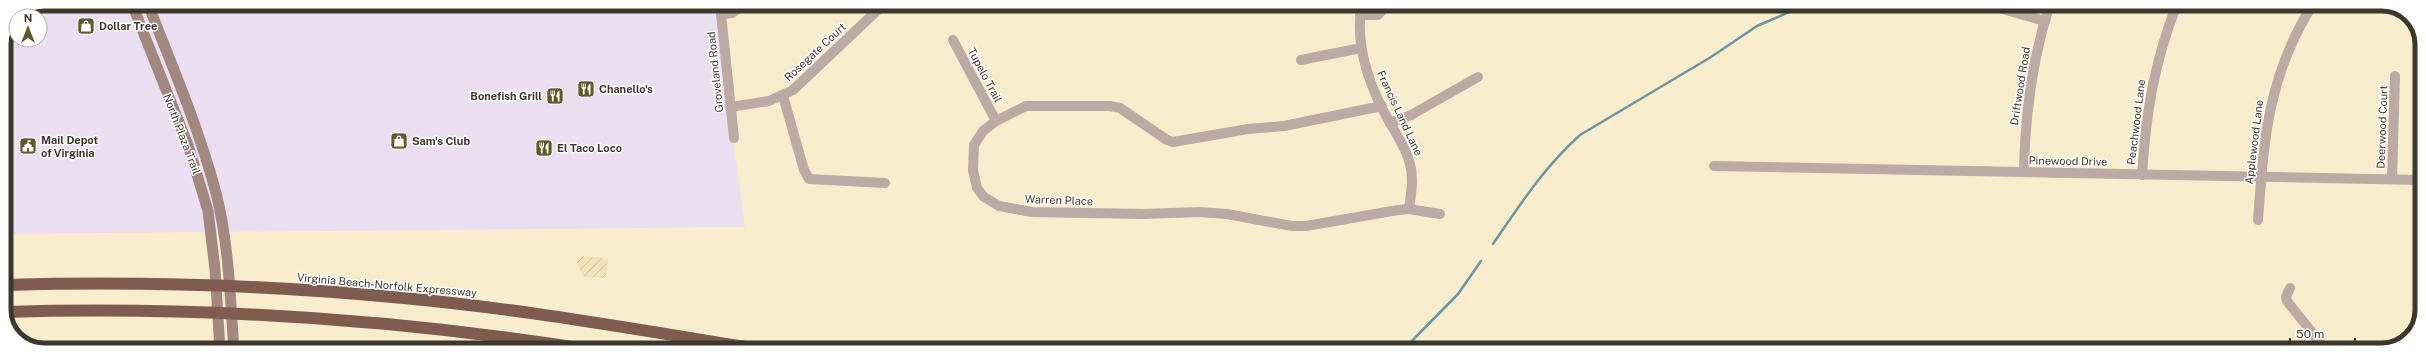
<svg xmlns="http://www.w3.org/2000/svg" width="2426" height="354" viewBox="0 0 2426 354" font-family="'Public Sans',sans-serif">
  <style>
    .commercial { fill: #eddff2; fill-rule: evenodd }
    .industrial { fill: url(#industrial-furrows) }
    .lines { fill: none; stroke-linecap: round; stroke-linejoin: round }
    .stream { stroke: #6b97a4; stroke-width: 2.5 }
    .minor { stroke: #bcaaa4; stroke-width: 10 }
    .secondary { stroke: #a38880; stroke-width: 11 }
    .motorway { stroke: #805c50; stroke-width: 12 }
    .labels { text-anchor: middle; stroke-width: 3; stroke-linejoin: round; paint-order: stroke }
    .poi-label { font-size: 11px; font-weight: bold; fill: #3c392c; stroke: #fff; text-anchor: start }
    .street-label { font-size: 11px; fill: #3c392c; stroke: #fff }
    .rim { fill: none; stroke: #3c392c; stroke-width: 5 }
  </style>
  <defs>
    <pattern id="industrial-furrows" width="10" height="10" patternUnits="userSpaceOnUse"><rect width="10" height="10" fill="#efe4bb"/><path d="M-1 1l2-2M0 10L10 0M9 11l2-2" fill="none" stroke="#cec4a1"/></pattern>
  </defs>
  <rect width="100%" height="100%" fill="#f8eecd"/>
  <path class="commercial" d="M44,4h671l30,223 -741,7v-190l12,-28zM16,16h24v24h-24z"/>
  <path class="industrial" d="M581,256l27,2 -2,20 -22,-1 -8,-15z"/>
  <g class="lines">
    <g class="stream">
      <path d="M1493,244c26,-38 52,-78 87,-109l131,-78 46,-31 51,-22"/>
      <path d="M1403,350l55,-56 23,-33"/>
    </g>
    <g class="minor">
      <path d="M720,4l14,134"/>
      <path d="M1362,4c-8,41 8,84 28,119 8,14 16,25 20,41 4,14 1,31 -1,45"/>
      <path d="M1988,5l57,16"/>
      <path d="M721,14l11,-1 13,-9"/>
      <path d="M1360,15h18l10,-11"/>
      <path d="M953,40l43,81"/>
      <path d="M1301,60l60,-12"/>
      <path d="M783,96l21,74 5,9 76,4"/>
      <path d="M1382,106l-98,20 -36,3 -75,13 -6,-2 -47,-32 -10,-2h-84l-30,15 -13,10 -9,14 -1,25 4,18 7,9 15,9 33,6 112,2 55,-2 28,2 65,12h14l92,-16 11,-1 31,5"/>
      <path d="M730,107l39,-6 24,-11 91,-86"/>
      <path d="M1390,123l21,-8 67,-38"/>
      <path d="M1714,166l708,14"/>
      <path d="M2024,172c1,-57 8,-113 26,-168"/>
      <path d="M2142,175c4,-63 12,-112 35,-171"/>
      <path d="M2392,179l3,-103"/>
      <path d="M2258,220c6,-82 10,-145 55,-216"/>
      <path d="M2290,288l-4,9 1,4 39,49"/>
    </g>
    <g class="secondary">
      <path d="M132,4l56,141 20,66 7,58 5,81"/>
      <path d="M148,4c24,62 51,124 68,189 13,51 14,104 18,157"/>
    </g>
    <g class="motorway">
      <path d="M4,285c134,-4 267,0 399,13 122,11 242,33 362,52"/>
      <path d="M4,312c197,-6 393,7 588,38"/>
    </g>
  </g>
  <defs>
    <g id="shop-square" transform="scale(0.9)"><rect x="-9" y="-9" width="18" height="18" rx="4" fill="#5e5a27" stroke="#fff"/><path d="M-5-2.5h2.3a2.7 3.5 0 0 1 5.4 0H5L5.5 6h-11ZM-1.5-2.5h3a1.5 2.3 0 0 0-3 0Z" fill="#fff"/></g>
    <g id="restaurant-square" transform="scale(0.9)"><rect x="-9" y="-9" width="18" height="18" rx="4" fill="#5e5a27" stroke="#fff"/><path d="M-5-6h1v4h1v-4h1v4h1v-4h1v5L-1.5 .5V6h-2V.5L-5-1ZM5-6V6H3V1.5H1.5Q1.5-4 5-6Z" fill="#fff"/></g>
    <g id="civic-square" transform="scale(0.9)"><rect x="-9" y="-9" width="18" height="18" rx="4" fill="#5e5a27" stroke="#fff"/><path d="M-.6-6.5H3V-4.5H.6V-3L4-1V1h2V6H-6V1h2V-1L-.6-3ZM-1.2 2.5V6h2.4V2.5Z" fill="#fff"/></g>
  </defs>
  <g fill-rule="evenodd">
    <use href="#shop-square" x="86" y="26"/>
    <use href="#restaurant-square" x="586" y="89"/>
    <use href="#restaurant-square" x="555" y="96"/>
    <use href="#shop-square" x="399" y="141"/>
    <use href="#civic-square" x="28" y="146"/>
    <use href="#restaurant-square" x="544" y="148"/>
  </g>
  <g class="labels">
    <g class="poi-label">
      <text x="99" y="30">Dollar Tree</text>
      <text x="599" y="93">Chanello's</text>
      <text x="542" y="100" text-anchor="end">Bonefish Grill</text>
      <text x="41" y="144">Mail Depot<tspan x="41" dy="13">of Virginia</tspan></text>
      <text x="412" y="145">Sam's Club</text>
      <text x="557" y="152">El Taco Loco</text>
    </g>
    <g class="street-label">
      <text transform="translate(815 52) rotate(-43)" y="4">Rosegate Court</text>
      <text transform="translate(715 72) rotate(-96)" y="4">Groveland Road</text>
      <text transform="translate(985 75) rotate(62)" y="4">Tupelo Trail</text>
      <text transform="translate(2020 86) rotate(-81)" y="4">Driftwood Road</text>
      <text transform="translate(1400 113) rotate(65)" y="4">Francis Land Lane</text>
      <text transform="translate(2136 122) rotate(-83)" y="4">Peachwood Lane</text>
      <text transform="translate(2382 127) rotate(-88)" y="4">Deerwood Court</text>
      <text transform="translate(182 134) rotate(69)" y="4">North Plaza Trail</text>
      <text transform="translate(2254 142) rotate(-83)" y="4">Applewood Lane</text>
      <text transform="translate(2068 161) rotate(1)" y="4">Pinewood Drive</text>
      <text transform="translate(1059 200) rotate(2)" y="4">Warren Place</text>
      <text transform="translate(387 285) rotate(5)" y="4">Virginia Beach-Norfolk Expressway</text>
    </g>
  </g>
  <path d="M0 0H2426V354H0ZM44 11H2382A33 33 0 0 1 2415 44V310A33 33 0 0 1 2382 343H44A33 33 0 0 1 11 310V44A33 33 0 0 1 44 11Z" fill="#fff" fill-rule="evenodd"/>
  <path class="rim" d="M44 11H2382A33 33 0 0 1 2415 44V310A33 33 0 0 1 2382 343H44A33 33 0 0 1 11 310V44A33 33 0 0 1 44 11Z"/>
  <g transform="translate(28 28)"><circle r="19" fill="#ffffff" stroke="#b1b0ab"/>
  <path d="M0-3L7 15L0 10L-7 15Z" fill="#5e5a27"/>
  <text y="-6" font-size="11" font-weight="bold" text-anchor="middle" fill="#3c392c">N</text>
  </g>
  <path d="M2290 338v6h65v-6" fill="none" stroke="#3c392c" stroke-width="2"/>
  <text x="2296" y="338" font-size="12" fill="#3c392c" stroke="#ffffff" stroke-width="3" paint-order="stroke">50 m</text>
</svg>
